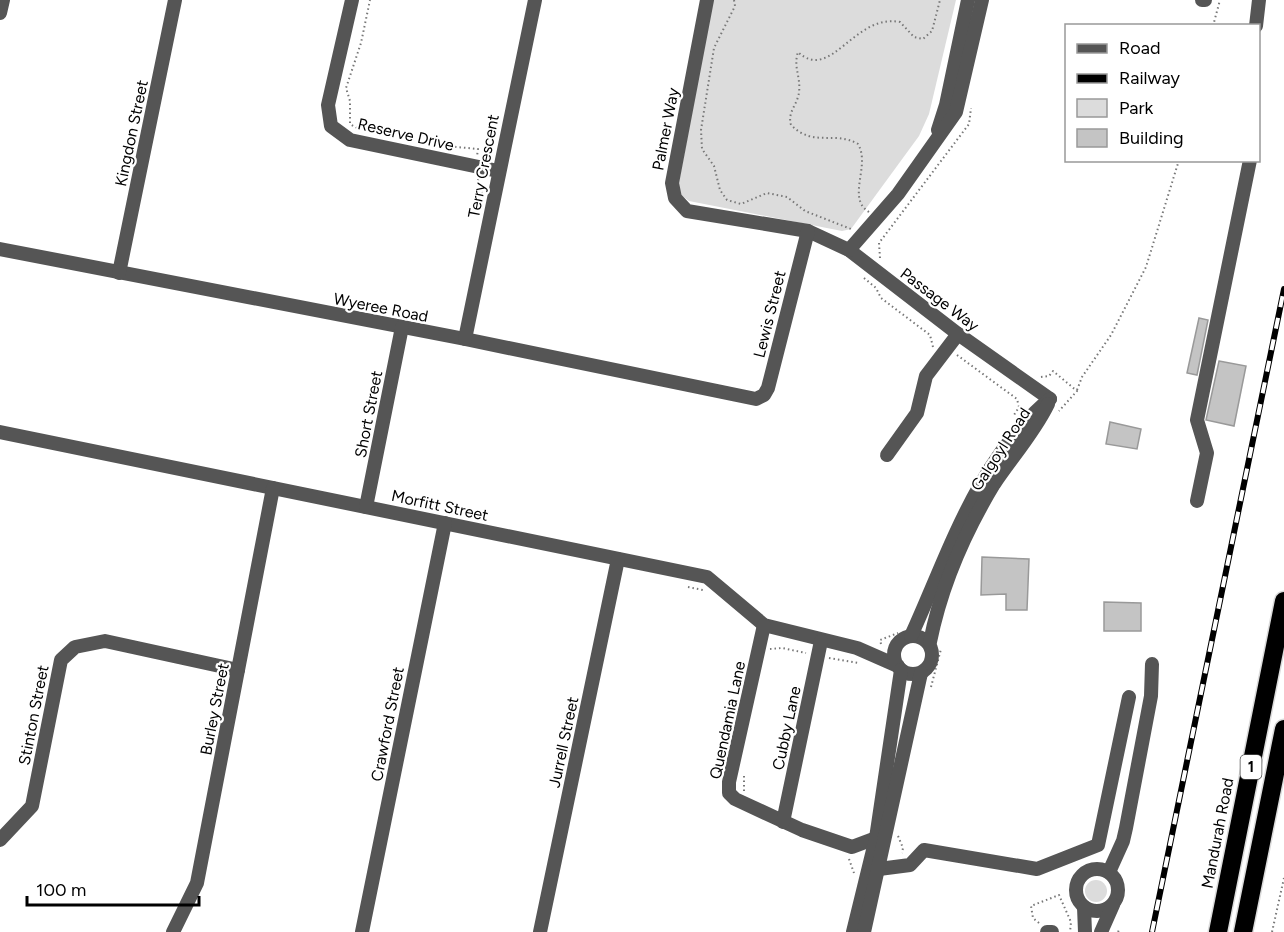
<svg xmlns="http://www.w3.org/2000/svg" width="1284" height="932" viewBox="0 0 1284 932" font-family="Figtree,sans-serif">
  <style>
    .green { fill: #dcdcdc }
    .building { fill: #c4c4c4; stroke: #999; stroke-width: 1.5 }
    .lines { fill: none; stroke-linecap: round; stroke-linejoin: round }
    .highway-casing { stroke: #dbdbdb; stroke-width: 21 }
    .path { stroke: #777; stroke-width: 2; stroke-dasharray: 1.5 3; stroke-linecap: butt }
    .minor { stroke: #555; stroke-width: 14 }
    .highway { stroke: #000; stroke-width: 18 }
    .rail-casing { stroke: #000; stroke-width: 6 }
    .rail { stroke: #fff; stroke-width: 4; stroke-dasharray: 11; stroke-linecap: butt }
    .labels { text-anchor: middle; stroke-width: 4.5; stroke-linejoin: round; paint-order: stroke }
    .shield { fill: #fff; stroke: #4c4c4c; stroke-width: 1.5 }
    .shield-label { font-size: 15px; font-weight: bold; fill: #000 }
    .street-label { font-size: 16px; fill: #000; stroke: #fff }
  </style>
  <rect width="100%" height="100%" fill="#fff"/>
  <g class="green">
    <path d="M713,0h243l-27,114 -10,22 -68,93 -9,2 -153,-30 -9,-7 -1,-12z"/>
    <circle cx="1096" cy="891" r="11"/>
  </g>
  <g class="building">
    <path d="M1199,318l9,2 -11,55 -10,-2z"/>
    <path d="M1219,361l27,5 -12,60 -28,-6z"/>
    <path d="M1110,422l31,7 -4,20 -31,-5z"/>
    <path d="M982,557l47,2 -2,51h-21v-16l-25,1z"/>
    <path d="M1104,602l37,1v28h-37z"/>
  </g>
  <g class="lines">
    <g class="highway-casing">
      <g id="highway">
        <path d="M1218,932l66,-331"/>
        <path d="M1243,932l41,-203"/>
      </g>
    </g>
    <g class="path">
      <path d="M734,0l1,6 -21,42 -13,82 1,19 12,17 6,24 7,10 14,4 26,-11 20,4 18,14 46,18"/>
      <path d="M1213,26l7,-26"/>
      <path d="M357,128l-7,-4v-23l-4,-13 15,-45 9,-43"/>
      <path d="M446,146l32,3 -1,7"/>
      <path d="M478,179l4,14"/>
      <path d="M869,212c-23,-14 2,-46 -11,-68 -24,-14 -44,4 -67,-19 -4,-13 7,-21 8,-33 2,-15 -6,-25 -1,-40 33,31 56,-39 102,-30l14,15 9,2 9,-8 8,-31"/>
      <path d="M880,258l-1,-15 90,-119 2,-16"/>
      <path d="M864,278l12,10 5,10 49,37 3,12"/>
      <path d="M957,355l60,44 2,8 -5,8"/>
      <path d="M1041,377l8,-1 4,-5 24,20 -18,20"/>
      <path d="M1077,390l5,-13 29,-42 35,-68 33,-107"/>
      <path d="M688,587l15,3"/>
      <path d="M881,644l-1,-4 18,-7"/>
      <path d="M770,649l12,-1 24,5"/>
      <path d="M829,658l30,5"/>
      <path d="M931,687l10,-38"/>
      <path d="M744,791v-15"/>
      <path d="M898,836l5,12 -1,5"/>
      <path d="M849,859l5,14"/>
      <path d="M1039,923l-6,-5 -2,-12 28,-11 12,27 -1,10"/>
      <path d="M1118,932l2,-4"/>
      <path d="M1272,932l12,-54"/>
    </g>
    <g class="minor">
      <path d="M352,0l-24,105 3,21 19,14 148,31"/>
      <path d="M707,0l-35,183 3,15 12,13 121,20 41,19 109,84 92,65"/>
      <path d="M1202,0h3"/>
      <path d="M0,13l3,-13"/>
      <path d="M1256,26l3,-26"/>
      <path d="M938,130l8,-25 22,-105"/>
      <path d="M0,249l465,90 291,60 8,-4 4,-7 40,-157"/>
      <path d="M849,250l49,-56 58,-82 26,-112"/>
      <path d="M119,273l56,-273"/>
      <path d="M465,339l70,-339"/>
      <path d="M0,432l707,145 57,48 93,23 41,18"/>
      <path d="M887,455l30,-42 9,-37 32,-42"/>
      <path d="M1197,501l10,-48 -10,-33 53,-260"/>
      <path d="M366,507l36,-180"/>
      <path d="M764,625l-35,157v11l6,6 67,31 50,17 24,-9"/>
      <circle cx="913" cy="655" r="19"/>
      <path d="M911,636c38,-83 66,-177 139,-237"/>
      <path d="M930,642c11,-55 35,-110 64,-158 18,-27 40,-51 54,-80"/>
      <path d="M783,822l38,-181"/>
      <path d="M0,840l32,-34 29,-146 14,-13 30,-6 133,29"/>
      <circle cx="1097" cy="890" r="21"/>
      <path d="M879,869l31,-4 14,-15 113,19 61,-24 31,-148"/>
      <path d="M1109,872l14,-31 3,-13 25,-132 1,-32"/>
      <path d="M1084,907l1,25"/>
      <path d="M173,932l24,-49 76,-395"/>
      <path d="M362,932l83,-409"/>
      <path d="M540,932l78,-373"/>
      <path d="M853,932l23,-94 25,-168"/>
      <path d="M864,932l57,-259"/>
      <path d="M1047,932h5"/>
      <path d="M1101,932l12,-27"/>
    </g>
    <use href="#highway" class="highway"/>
    <g class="rail-casing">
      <path id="rail" d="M1152,932l132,-643"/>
    </g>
    <use href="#rail" class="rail"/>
  </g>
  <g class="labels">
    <rect class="shield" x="1240.5" y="755" width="21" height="24" rx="4.5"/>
    <g class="shield-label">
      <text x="1251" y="772">1</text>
    </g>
    <g class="street-label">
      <text transform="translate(665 129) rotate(-79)" y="6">Palmer Way</text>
      <text transform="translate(131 133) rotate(-78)" y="6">Kingdon Street</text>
      <text transform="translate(406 134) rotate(13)" y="6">Reserve Drive</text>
      <text transform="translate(483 166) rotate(-79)" y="6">Terry Crescent</text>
      <text transform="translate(940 299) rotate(37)" y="6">Passage Way</text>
      <text transform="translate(381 307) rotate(11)" y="6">Wyeree Road</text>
      <text transform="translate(769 314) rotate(-76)" y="6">Lewis Street</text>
      <text transform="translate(368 414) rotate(-79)" y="6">Short Street</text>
      <text transform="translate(1000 449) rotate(-57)" y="6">Galgoyl Road</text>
      <text transform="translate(440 505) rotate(12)" y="6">Morfitt Street</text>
      <text transform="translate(214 709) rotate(-79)" y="6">Burley Street</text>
      <text transform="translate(33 715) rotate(-79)" y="6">Stinton Street</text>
      <text transform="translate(727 720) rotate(-78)" y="6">Quendamia Lane</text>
      <text transform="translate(387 724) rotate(-79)" y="6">Crawford Street</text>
      <text transform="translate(786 728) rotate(-78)" y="6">Cubby Lane</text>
      <text transform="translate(563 742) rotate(-78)" y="6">Jurrell Street</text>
      <text transform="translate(1217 833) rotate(-79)" y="6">Mandurah Road</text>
    </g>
  </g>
  <rect x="1065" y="24" width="195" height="138" fill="#ffffff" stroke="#999999" stroke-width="1.5"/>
  <rect x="1077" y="44" width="30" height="9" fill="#555555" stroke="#999999" stroke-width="1.5"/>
  <text x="1119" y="54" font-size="18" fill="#000000">Road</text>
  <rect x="1077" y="74" width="30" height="9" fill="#000000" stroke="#999999" stroke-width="1.5"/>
  <text x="1119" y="84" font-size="18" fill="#000000">Railway</text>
  <rect x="1077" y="99" width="30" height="18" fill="#dcdcdc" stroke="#999999" stroke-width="1.5"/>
  <text x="1119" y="114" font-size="18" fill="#000000">Park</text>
  <rect x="1077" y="129" width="30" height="18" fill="#c4c4c4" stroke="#999999" stroke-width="1.5"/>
  <text x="1119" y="144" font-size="18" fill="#000000">Building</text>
  <path d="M27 896v9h172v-9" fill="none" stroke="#000000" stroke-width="3"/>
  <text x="36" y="896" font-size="18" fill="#000000" stroke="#ffffff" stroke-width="4.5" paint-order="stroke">100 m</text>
</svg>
